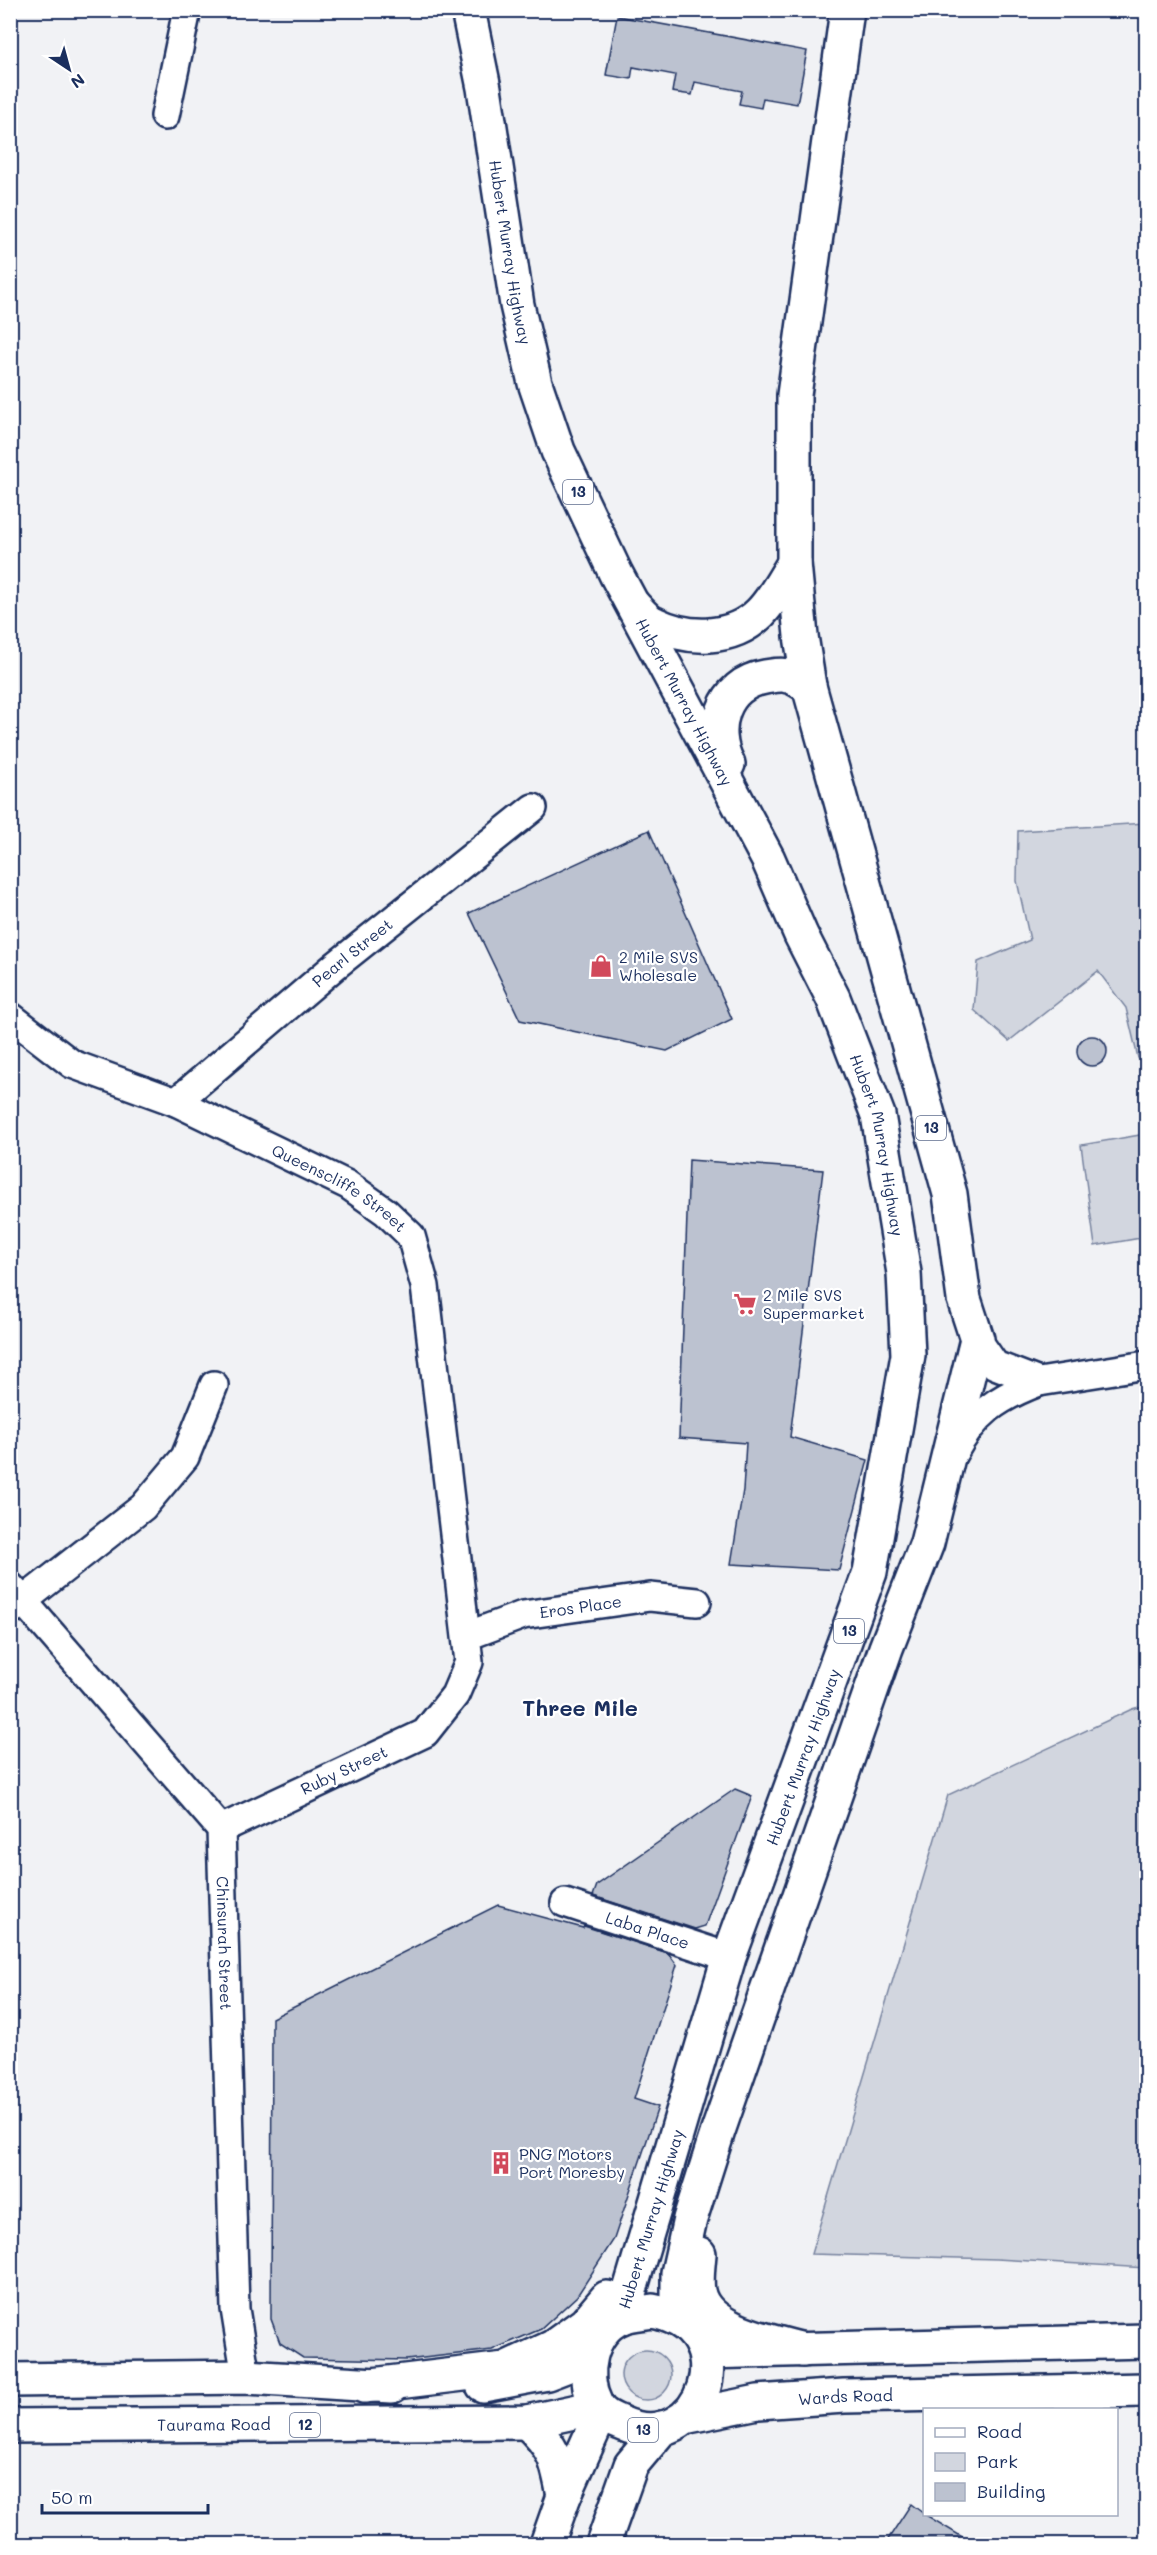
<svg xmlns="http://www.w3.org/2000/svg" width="1157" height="2555" viewBox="0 0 1157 2555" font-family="Mali,sans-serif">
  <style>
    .green { fill: #d2d6df; stroke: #76829e; stroke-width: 1.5 }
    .building { fill: #bcc2d0; stroke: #1b2f5e; stroke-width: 1.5 }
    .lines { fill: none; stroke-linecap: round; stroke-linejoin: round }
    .street-casing { stroke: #1b2f5e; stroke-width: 32 }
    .primary-casing { stroke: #1b2f5e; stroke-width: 38 }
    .highway-casing { stroke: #1b2f5e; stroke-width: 38 }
    .street { stroke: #fff; stroke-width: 27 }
    .primary { stroke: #fff; stroke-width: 33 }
    .highway { stroke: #fff; stroke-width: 33 }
    .labels { text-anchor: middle; stroke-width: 4.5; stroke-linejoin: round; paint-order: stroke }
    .shield { fill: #fff; stroke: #5f6d8e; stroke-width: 1.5 }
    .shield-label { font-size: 15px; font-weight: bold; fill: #1b2f5e }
    .street-label { font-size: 16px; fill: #1b2f5e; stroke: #fff }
    .poi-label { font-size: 16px; fill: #1b2f5e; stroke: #fff; text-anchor: start }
    .district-label { font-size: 22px; font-weight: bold; fill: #1b2f5e; stroke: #fff }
  </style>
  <rect width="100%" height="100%" fill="#f1f2f5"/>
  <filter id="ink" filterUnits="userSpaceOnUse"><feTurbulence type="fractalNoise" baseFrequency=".0167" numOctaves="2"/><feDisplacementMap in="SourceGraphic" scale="12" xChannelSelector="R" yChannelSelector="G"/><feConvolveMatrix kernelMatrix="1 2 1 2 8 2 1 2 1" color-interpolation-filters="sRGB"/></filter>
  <g filter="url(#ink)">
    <g class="green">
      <path d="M1146,823v238l-8,-3 -12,-50 -28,-37 -89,70 -35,-31 4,-48 52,-22 -13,-59 1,-50z"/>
      <path d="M1146,1134v103l-51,9 -14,-101z"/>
      <path d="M1146,1705v563l-149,-9 -186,-5 137,-459 184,-86z"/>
      <circle cx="646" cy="2375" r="25"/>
    </g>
    <g class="building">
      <path d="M617,16l190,35 -10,53 -34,-6 -2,10 -22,-4 3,-13 -47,-9 -3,13 -20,-3 3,-17 -42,-8 -2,12 -25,-4z"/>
      <path d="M649,830l83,189 -65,32 -147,-31 -51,-107z"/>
      <circle cx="1092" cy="1051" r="15"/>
      <path d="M689,1160l134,10 -33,267 78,23 -29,110 -108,-6 12,-74 3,-47 -67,-5z"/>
      <path d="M735,1789l17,7 -47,130 -10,3 -102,-33 4,-11z"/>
      <path d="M498,1905l85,23 1,-2 84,27 9,12 -43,134 24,8 -44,132 -37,57 -36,33 -49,21 -86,10 -103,-2 -23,-15 -9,-24 1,-301z"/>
      <path d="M911,2504l13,10 50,30h-89z"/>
    </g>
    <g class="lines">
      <g class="street-casing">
        <g id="street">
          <path d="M165,116l22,-106"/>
          <path id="s1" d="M10,1016l62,48 104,38 172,83 38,27 25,24 14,50 44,376 -14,33 -30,38 -204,96"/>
          <path id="s2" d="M176,1102l159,-136 198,-158"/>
          <path d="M977,1339l18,26 44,17 107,-17"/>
          <path d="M953,1454c22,-41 44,-56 86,-72"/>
          <path id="s3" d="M10,1586l211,243 14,480 11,68"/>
          <path d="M10,1611l133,-104 42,-50 29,-72"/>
          <path id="s4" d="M467,1636l56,-21 127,-18 47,5"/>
          <path id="s5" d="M565,1903l164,54"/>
        </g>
      </g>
      <g class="primary-casing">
        <g id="primary">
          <path d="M705,2352l441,-11"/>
          <path d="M10,2380l236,-3 146,9"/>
          <path d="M483,2385l64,-12 42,-16"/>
          <path id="s6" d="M689,2416l69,-14 86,-6 302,-6"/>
          <path id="s7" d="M10,2426l517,-4 70,-15"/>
        </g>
      </g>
      <g class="highway-casing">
        <g id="highway">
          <path id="s8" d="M468,10l16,78 33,217 18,78 23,68 58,123 152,285 33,76 32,63 45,117 26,158 4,82 -38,217 -141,385 -107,360"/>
          <path d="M634,606c6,6 13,15 21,18 33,16 77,17 105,-11 14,-14 24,-34 34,-50"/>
          <path d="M728,764c-18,-34 -6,-80 37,-87 7,-1 17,-3 23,-1 7,1 14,7 21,10"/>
          <path d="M699,2254c-1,12 -3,25 -1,37 7,39 73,50 105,59"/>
          <path d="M652,2311c97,17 51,150 -31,112 -10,-4 -20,-8 -25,-18 -15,-30 -7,-73 25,-88 9,-4 22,-4 31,-6z"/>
          <path d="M678,2319v-46l12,-54 28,-88 168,-483 41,-105 50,-204 -13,-40 -14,-105 -141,-508 -8,-50 -7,-73v-168l53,-385"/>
          <path d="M364,2386l141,-17 48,-22 32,-23 22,-26"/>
          <path d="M527,2422c28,26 30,38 37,74"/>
          <path d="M547,2544l17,-48 37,-83"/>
          <path d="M603,2544l28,-79 31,-37"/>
        </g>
      </g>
      <use href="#street" class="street"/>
      <use href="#primary" class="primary"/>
      <use href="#highway" class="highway"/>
    </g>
  </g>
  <defs>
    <g id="shop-bare" transform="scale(1.8)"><path d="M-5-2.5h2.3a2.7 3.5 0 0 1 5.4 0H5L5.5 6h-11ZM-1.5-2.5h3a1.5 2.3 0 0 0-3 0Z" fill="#d1495b" stroke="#fff" stroke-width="2.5" paint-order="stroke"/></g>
    <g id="supermarket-bare" transform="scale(1.8)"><path d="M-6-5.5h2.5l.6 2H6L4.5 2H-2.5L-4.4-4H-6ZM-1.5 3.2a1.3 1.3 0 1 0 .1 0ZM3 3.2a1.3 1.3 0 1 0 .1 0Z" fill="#d1495b" stroke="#fff" stroke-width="2.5" paint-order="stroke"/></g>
    <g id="building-bare" transform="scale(1.8)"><path d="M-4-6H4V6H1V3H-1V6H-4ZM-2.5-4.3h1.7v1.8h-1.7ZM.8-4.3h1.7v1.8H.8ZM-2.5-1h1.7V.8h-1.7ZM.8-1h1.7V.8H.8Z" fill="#d1495b" stroke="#fff" stroke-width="2.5" paint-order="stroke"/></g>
  </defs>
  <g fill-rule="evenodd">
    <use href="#shop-bare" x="601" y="966"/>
    <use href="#supermarket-bare" x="745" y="1304"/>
    <use href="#building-bare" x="501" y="2163"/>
  </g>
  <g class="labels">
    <g class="shield">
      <rect x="563" y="480" width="30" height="24" rx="4.5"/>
      <rect x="916" y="1116" width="30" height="24" rx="4.5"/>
      <rect x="834" y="1619" width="30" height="24" rx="4.5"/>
      <rect x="290" y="2413" width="30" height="24" rx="4.5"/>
      <rect x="628" y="2418" width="30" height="24" rx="4.5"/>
    </g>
    <g class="shield-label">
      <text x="578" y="497">13</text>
      <text x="931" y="1133">13</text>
      <text x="849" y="1636">13</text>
      <text x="305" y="2430">12</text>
      <text x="643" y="2435">13</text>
    </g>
    <g class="street-label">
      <text dy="6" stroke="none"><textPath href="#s8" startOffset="246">Hubert Murray Highway</textPath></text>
      <text dy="6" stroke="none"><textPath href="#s8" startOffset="732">Hubert Murray Highway</textPath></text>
      <text dy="6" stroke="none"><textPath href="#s2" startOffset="231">Pearl Street</textPath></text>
      <text dy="6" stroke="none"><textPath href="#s8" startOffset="1218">Hubert Murray Highway</textPath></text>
      <text dy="6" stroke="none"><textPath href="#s1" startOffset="374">Queenscliffe Street</textPath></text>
      <text dy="6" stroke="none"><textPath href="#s4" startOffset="118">Eros Place</textPath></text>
      <text transform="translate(803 1757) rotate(-70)" y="6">Hubert Murray Highway</text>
      <text transform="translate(344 1770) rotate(-25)" y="6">Ruby Street</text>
      <text dy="6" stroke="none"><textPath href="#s5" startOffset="87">Laba Place</textPath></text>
      <text dy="6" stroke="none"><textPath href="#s3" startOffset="436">Chinsurah Street</textPath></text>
      <text transform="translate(651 2219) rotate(-73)" y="6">Hubert Murray Highway</text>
      <text dy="6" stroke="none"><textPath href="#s6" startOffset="158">Wards Road</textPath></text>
      <text dy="6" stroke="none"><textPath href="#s7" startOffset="204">Taurama Road</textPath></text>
    </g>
    <g class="poi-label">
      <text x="619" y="963">2 Mile SVS<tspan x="619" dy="18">Wholesale</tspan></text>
      <text x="763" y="1301">2 Mile SVS<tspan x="763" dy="18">Supermarket</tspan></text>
      <text x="519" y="2160">PNG Motors<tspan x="519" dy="18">Port Moresby</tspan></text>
    </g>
    <g class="district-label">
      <text x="580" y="1716">Three Mile</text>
    </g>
  </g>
  <rect width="1157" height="2555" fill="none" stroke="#fff" stroke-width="36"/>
  <rect x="18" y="18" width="1121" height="2519" fill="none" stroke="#1b2f5e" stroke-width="2" filter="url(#ink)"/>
  <rect x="923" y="2408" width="195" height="108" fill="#ffffff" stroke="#a4acbf" stroke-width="1.5"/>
  <rect x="935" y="2428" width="30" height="9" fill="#ffffff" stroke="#a4acbf" stroke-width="1.5"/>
  <text x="977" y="2438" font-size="18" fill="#1b2f5e">Road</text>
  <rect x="935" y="2453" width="30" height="18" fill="#d2d6df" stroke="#a4acbf" stroke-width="1.5"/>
  <text x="977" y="2468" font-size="18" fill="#1b2f5e">Park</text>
  <rect x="935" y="2483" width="30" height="18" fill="#bcc2d0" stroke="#a4acbf" stroke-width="1.5"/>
  <text x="977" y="2498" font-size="18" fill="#1b2f5e">Building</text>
  <g transform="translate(69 69) rotate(144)" stroke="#ffffff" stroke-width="4.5" paint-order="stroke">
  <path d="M0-4.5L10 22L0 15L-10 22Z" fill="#1b2f5e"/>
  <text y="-9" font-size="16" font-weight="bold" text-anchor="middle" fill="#1b2f5e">N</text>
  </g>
  <path d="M42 2504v9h166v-9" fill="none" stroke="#1b2f5e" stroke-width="3"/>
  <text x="51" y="2504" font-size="18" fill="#1b2f5e" stroke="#ffffff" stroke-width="4.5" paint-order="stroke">50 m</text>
</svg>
